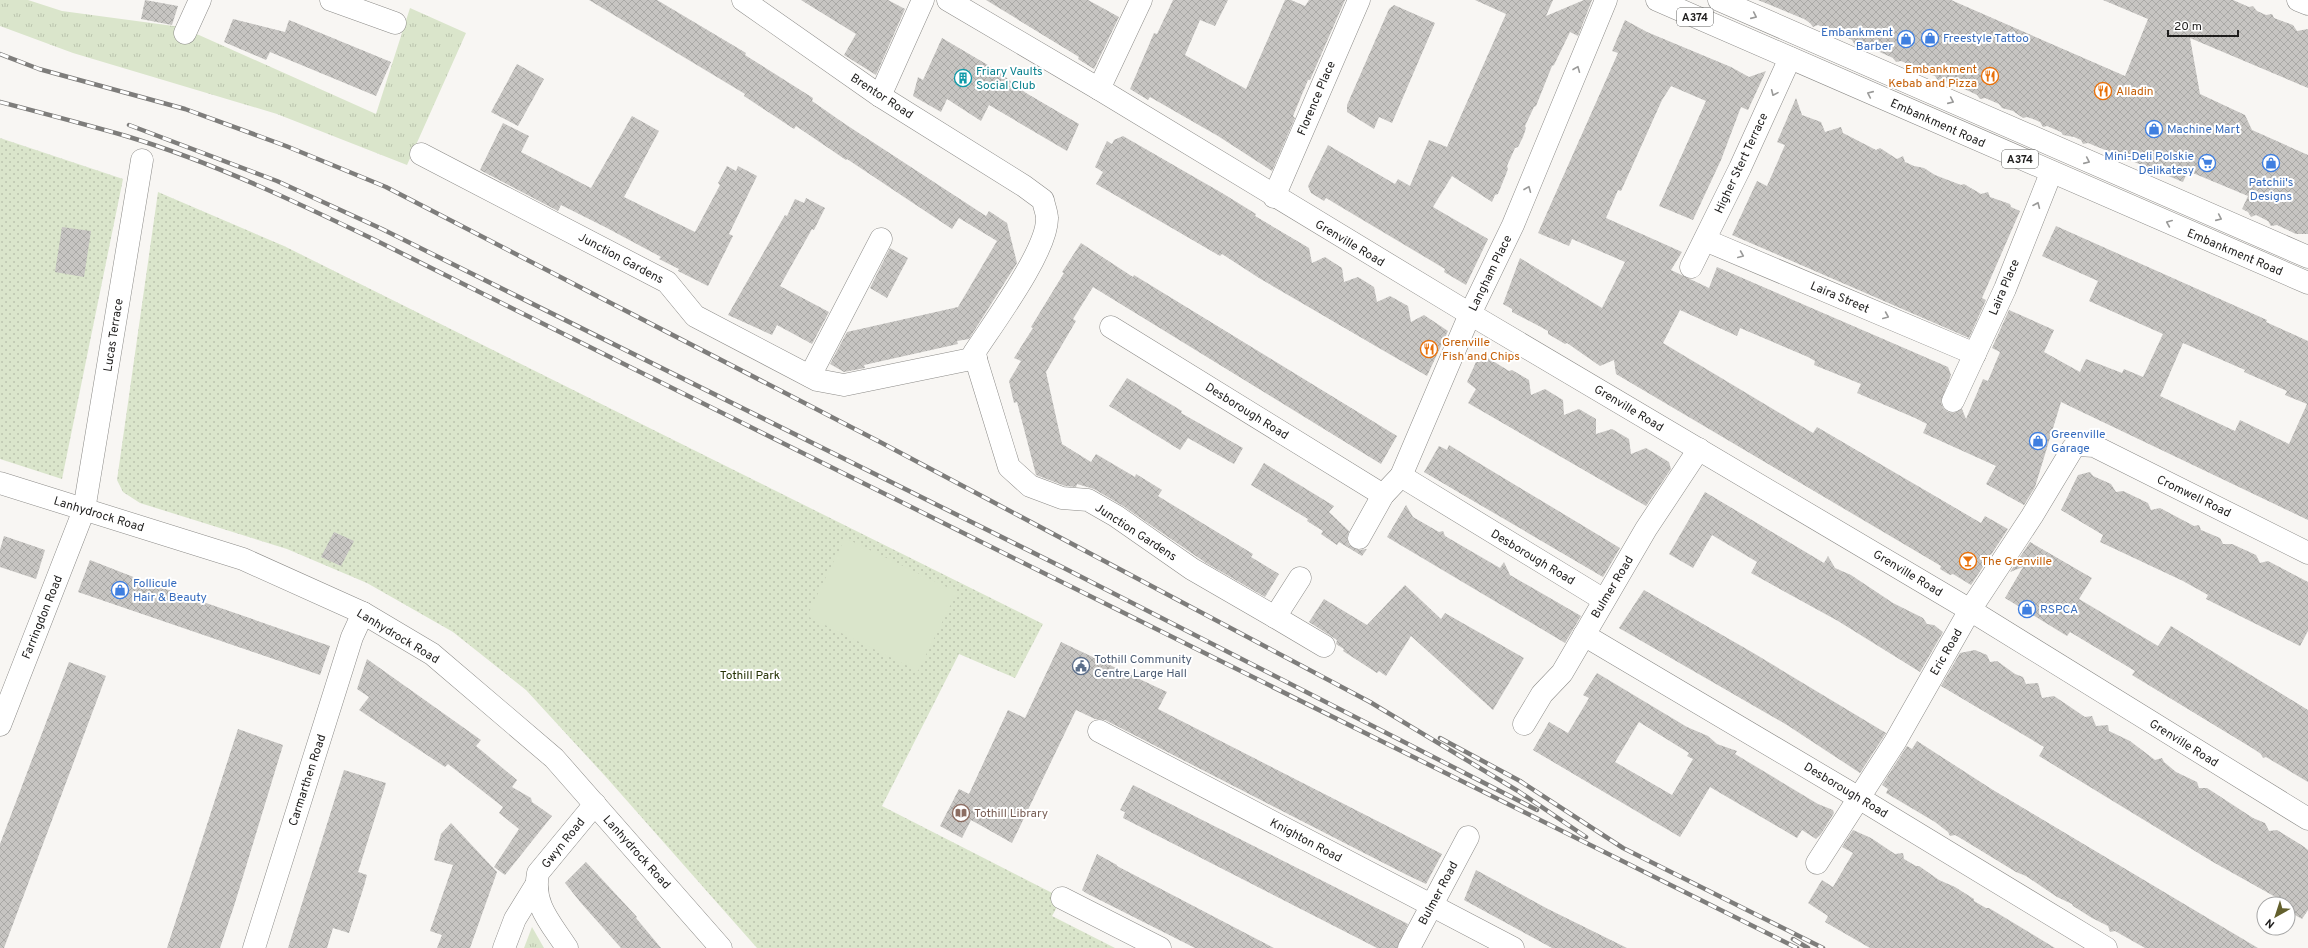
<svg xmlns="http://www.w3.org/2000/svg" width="2308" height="948" viewBox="0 0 2308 948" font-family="Overpass,sans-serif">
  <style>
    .grass { fill: url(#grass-tufts) }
    .park { fill: url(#park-dots) }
    .pitch { fill: #dae5cb }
    .building { fill: url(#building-cross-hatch); fill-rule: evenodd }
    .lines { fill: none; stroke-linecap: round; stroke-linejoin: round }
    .minor-casing { stroke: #8c8b88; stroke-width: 23 }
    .major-casing { stroke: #8c8b88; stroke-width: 23 }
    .minor { stroke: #fff; stroke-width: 22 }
    .major { stroke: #fff; stroke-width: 22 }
    .rail-casing { stroke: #7e7d7b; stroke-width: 4.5 }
    .rail { stroke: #fff; stroke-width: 3; stroke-dasharray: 9; stroke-linecap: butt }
    .oneway { stroke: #9a9a99 }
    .labels { text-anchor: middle; stroke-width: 4; stroke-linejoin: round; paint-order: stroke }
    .shield { fill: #fff; stroke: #626261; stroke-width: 1 }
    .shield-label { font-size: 11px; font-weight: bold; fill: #1f1e1d }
    .shop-label { font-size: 12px; fill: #366cbe; stroke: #fff; text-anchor: start }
    .food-label { font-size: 12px; fill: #c56008; stroke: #fff; text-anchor: start }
    .culture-label { font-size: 12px; fill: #0d838f; stroke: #fff; text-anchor: start }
    .street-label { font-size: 12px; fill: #1f1e1d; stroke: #fff }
    .service-label { font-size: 12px; fill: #4e5e75; stroke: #fff; text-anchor: start }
    .park-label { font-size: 12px; fill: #223002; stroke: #fff }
    .education-label { font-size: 12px; fill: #785e54; stroke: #fff; text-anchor: start }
  </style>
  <defs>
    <pattern id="grass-tufts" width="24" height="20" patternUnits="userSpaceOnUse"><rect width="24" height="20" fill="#dae5cb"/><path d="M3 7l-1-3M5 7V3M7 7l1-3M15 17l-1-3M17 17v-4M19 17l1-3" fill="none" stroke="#bbc4ae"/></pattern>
    <pattern id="park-dots" width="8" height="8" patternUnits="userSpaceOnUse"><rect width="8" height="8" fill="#dae5cb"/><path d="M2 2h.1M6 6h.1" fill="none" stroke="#bbc4ae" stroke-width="1.8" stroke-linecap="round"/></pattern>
    <pattern id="building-cross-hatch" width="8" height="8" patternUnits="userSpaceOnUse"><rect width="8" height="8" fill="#c7c5c2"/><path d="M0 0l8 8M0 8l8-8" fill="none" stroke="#aaa9a6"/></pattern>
  </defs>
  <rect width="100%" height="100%" fill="#f8f6f3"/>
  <g class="grass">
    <path d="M0,0h28l34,11 119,16 195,87 34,-106 56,25 -59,132 -130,-51 -204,-61 -73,-27z"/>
    <path d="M532,927l12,21h-20z"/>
  </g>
  <g class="park">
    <path d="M0,138l123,41 -61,300 -62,-20z"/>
    <path d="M158,192l126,54 759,378 -28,54 -56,-24 -77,152 180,92 -10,18 63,32h-358l-151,-171 -80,-87 -73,-58 -86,-49 -80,-34 -147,-46 -17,-11 -6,-12z"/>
  </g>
  <path class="pitch" d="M845,538l112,54 -39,79 -111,-55z"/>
  <g class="building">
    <path d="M145,0l33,6 -6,19 -31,-6z"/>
    <path d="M589,0h68l89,53 -1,2 68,43 -1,3 33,23 141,92 3,-5 18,12 10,40 -48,76 -12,2 1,3 -94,21 1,3 -21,4 -14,-8 17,-32 111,-25 39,-66 -38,-23 -7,11 -105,-70 -1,1 -50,-34 -2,3 -50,-33 1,-2z"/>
    <path d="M801,0h87l17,9 -29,66 -32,-20 12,-21z"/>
    <path d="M986,0h102l31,17 -25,52 -16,-10 1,-2z"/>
    <path d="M1173,0h55l-13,26 -15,-6 -15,35 61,34 39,-89h6l14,6 4,-6h36l-35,80h-2l-15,36 2,2 -23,53 -54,-35 -68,-39 -2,3 -18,-11 24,-56 3,1z"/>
    <path d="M1475,0h78l-7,16 38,-16h8l-14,36 -8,-4 -16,33 -2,1 -16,40 -2,1 -9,19 1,2 -3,9 -5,10 -3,1 -8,18 1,3 -10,25 -3,1 -3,7 -40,-26 -19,31 55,32 -22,46 -22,-13 1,-3 -119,-71 -2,3 -13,-8 -3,-7 20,-41 67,39 3,-5 12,7 19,-46 18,7 59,-133z"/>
    <path d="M1758,0h193l174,76 23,-57 -45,-19h130l16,7 4,-1 4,5 9,4 6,-1 2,4 19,7 4,6 11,-2v59l-118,-50 10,56 45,21 7,15 56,25v79h-12l-19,-9 -6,1 -3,-5 -12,-6 -5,2 -3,-5 -6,-3 6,-13 -60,-25 -5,11 -95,-39 -5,1 -2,-4 -7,-3 -11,-2 -2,-3 -14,-6 -4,1 -3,-5 -7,-3 -6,-2 -4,1 -10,-7 -11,-3 -3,-4 -14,-6 -5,1 -3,-4 -6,-3 -28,-12 -5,1 -3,-5 -6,-2 -6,-3 -6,1 -2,-5 -14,-6 -5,1 -3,-4 -33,-15 -5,2 -3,-5 -14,-6 -5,1 -3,-4 -12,-6 -5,2 -3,-4 -6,-4z"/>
    <path d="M1394,5l41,18 -43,100 -13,-6 -5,12 -27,-17v-7l42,-96z"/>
    <path d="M233,19l52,13 4,-12 102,42 -15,34 -106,-44 -4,8 -42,-18z"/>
    <path d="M1625,20l22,12 84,35 18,10 17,-6 -18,39 -7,-3 -20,53 -28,60 -34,-14 47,-105 -35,-15 -9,14 -41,91 -3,-1 -12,28 76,34 -11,18 38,18 8,-21 231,100 3,8 -10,27 2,6 5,4 6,1 8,-4 4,10 17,-40 5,2 12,-29 -8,-4 17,-38 45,20 -10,22 36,20 6,-13 36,14 2,-4 19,8 20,-43 -74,-33 9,-20 -56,-25 14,-30 211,94 -1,2 42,19v179l-247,-118 -26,85 -11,18 -38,-21 10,-18 -73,-33 4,-9 -12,-6 -58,-25 4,-9 -47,-19 1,-4 -7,-4 -68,-29 -3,8 -57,-26 -17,33 150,90 4,-6 164,96 4,-7 23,13 -37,56 -18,-11 -3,1 -10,-6 1,-3 -325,-192 -2,-14 -14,6 -33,-23 -2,1 -17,-10v-3l-9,-5 -27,-14v-3l-9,-5 17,-46 82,50 23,-46 -53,-23 -3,7 -31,-13 80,-180 -6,-2zM2183,343l62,27 -1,2 43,19 -2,4 22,9 -18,40 -49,-24 -5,11 -75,-35z"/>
    <path d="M942,38l56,33 28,22 53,31 -12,27 -78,-46 -8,16 -34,-22 -6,13 -28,-16 5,-19 5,3z"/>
    <path d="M517,64l27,15 -26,47 -27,-14z"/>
    <path d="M1796,98l6,17 19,7 4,10 16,-5 2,6 33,17 4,-2 17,11 6,-3 2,6 9,4 10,2 11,7 26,10 3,-1 17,10 7,-2 2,5 20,7 1,3 9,4 -38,87 4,2 -17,38 -237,-103 25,-54 10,5 18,-41 -8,-3z"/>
    <path d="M632,116l27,15 -35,66 71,35 25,-47 -2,-2 9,-17 9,5 2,-5 19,10 -28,58 4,2 -25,50 -30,-15 1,-2 -20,-10 2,-2 -54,-29 -46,-23 -3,6 -78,-41 23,-47 26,13 -8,16 70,36z"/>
    <path d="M1123,136l99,57 34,21 -1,2 54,32 3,15 13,-6 17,11 2,14 14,-5 16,10 3,15 13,-6 18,10 3,16 13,-7 24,16 -21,45 -168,-98 -37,-24 -2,2 -124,-72 7,-12 -8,-5 12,-26 5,3 2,-4z"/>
    <path d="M806,198l19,10 -11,22 -2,-1 -32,57 49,26 -17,32 -35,-19 -5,10 -44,-20 57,-100 2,1 8,-17 9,4z"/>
    <path d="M62,227l29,4 -7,46 -29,-5z"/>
    <path d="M1081,243l52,34 1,-2 263,161 -16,28 -288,-177 -20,32 3,2 -30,51 16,72 29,18 5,-8 39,23 1,-3 26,16 -4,6 95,58 -2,3 28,17 -14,23 -59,-34 -83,-57 -29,-17 -17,-5 -1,3 -11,-1 -29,-11 -19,-73 -3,1 -5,-22 12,-20 -7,-3 19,-30 -2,-1 33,-54 -2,-1z"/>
    <path d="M890,248l18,10 -21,40 -17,-10z"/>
    <path d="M1480,353l29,18 3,-1 17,10 2,15 14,-6 18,11 1,15 15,-6 17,10v15l16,-5 17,10 2,15 15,-6 23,14 2,7 -25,37 -178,-103 8,-14 -9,-7z"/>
    <path d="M1127,378l55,33 -1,2 62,35 -9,16 -46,-26 -8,12 -71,-44z"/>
    <path d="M1449,445l171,103 -17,29 -179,-105 15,-26 8,4z"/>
    <path d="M1264,463l70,43 -5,6 20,19 -2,7 2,7 10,5 8,-1 -5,7 -23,-14 -2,3 -16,-11 2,-3 -16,-10 1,-2 -57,-34z"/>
    <path d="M2090,472l3,4 18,8 5,8 7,-1 25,12 3,7 9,-2 34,18 5,-1 2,5 19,8 3,6h9l24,11 4,8 8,-2 40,21v49l-8,15 -94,-47 2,-4 -25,-14 -83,-39 3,-7 -42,-25 17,-35z"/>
    <path d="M1705,492l119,71 4,-7 7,12 16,7 42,28 30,15 4,6 7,1 9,7 -23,40 -82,-51 -87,-48 6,-11 -45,-27 -19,33 -24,-14z"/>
    <path d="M1406,505l7,12 26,15 4,-1 2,5 55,32 4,-6 6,13 71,41 -16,27 -178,-106z"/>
    <path d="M334,532l20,9 -13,25 -20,-9z"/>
    <path d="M4,536l41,14 -9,29 -36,-12v-17z"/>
    <path d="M2030,542l62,36 -13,21 79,47 13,-20 137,84v72l-42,-25 -3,1 -2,-4 -9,-6 -120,-73 3,-4 -65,-39 -3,4 -62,-38 18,-31 -13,5z"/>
    <path d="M90,560l64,25 176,61 -10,29 -242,-83z"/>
    <path d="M1405,585l36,34 4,-6 79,45 -31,52 -82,-74 -25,40 -7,-5 -2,2 -34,-22 1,-2 -8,-5 1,-4 -28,-18 15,-23 43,26z"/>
    <path d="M1644,590l106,61 136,82 -26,40 -73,-48 -168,-97z"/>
    <path d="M1061,642l106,50 -9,17 284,145 -16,30 -19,-9 -302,-155 -10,-1 -19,-9 -64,133 -41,-23 -9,18 -22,-12 19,-37 10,5 39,-84 17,8z"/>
    <path d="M1975,650l12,5 3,7 7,-1 18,13 8,3 3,7 12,-1 4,15 12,-2 31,21 7,-1 4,10 12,-1 1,6 21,10 25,19 7,-2 2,4 12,10 21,10 2,6h8l46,30 12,5 4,8 8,-1 26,16 5,4v60l-6,9 -14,-8v-7l-75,-42 -174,-106 5,-9 -103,-61 19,-33z"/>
    <path d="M367,659l114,81 -5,6 41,34 -5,7 19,11 1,4 20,14 -47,59 -11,-8 25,-38 -20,-16 4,-6 -55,-43 -3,3 -86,-57 10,-13 -12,-8z"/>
    <path d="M69,662l37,14 -102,272h-4v-104z"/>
    <path d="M1597,673l90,54 21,9 9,8 20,7 -2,3 83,50 15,6 1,3 -13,21 -5,5 -14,-9 -5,8 -87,-51 -30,50 -147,-87 16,-28 19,11 21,-35 -6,-3zM1639,722l50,31 -2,3 6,3 -21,36 -57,-33z"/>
    <path d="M238,729l45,16 -49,161 -14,42h-53z"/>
    <path d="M1917,741l76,49 265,158h-113l-30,-17 -5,1 -2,-6 -16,-8 -19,-12 -1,-2 -15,-7 -31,-21 -10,-4 -54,-33 -7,-4 -5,1 -2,-4 -13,-10 -49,-29 2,-4 -6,-4 25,-39 5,3z"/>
    <path d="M344,770l42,13 -28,89 9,3 -3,11 -15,47 -16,-5 -6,20h-39z"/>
    <path d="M1133,785l275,139 -11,24h-20l-254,-130 2,-6 -5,-2z"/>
    <path d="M451,823l46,49 -27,76h-33l5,-13 -12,-4 23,-66 -19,-5 7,-26z"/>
    <path d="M1853,830l18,8 24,16 8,-1 1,6 12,7h3l20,14 16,7 19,12v2l12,7h3l66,40h-185l-45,-26 3,-6 -20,-13 14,-23 11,7 20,-34 -11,-6z"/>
    <path d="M1097,854l20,11v1l157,82h-79l-109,-55 -4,-3z"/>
    <path d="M586,862l51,55 -1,1 25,30h-40l-40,-45 -16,-20z"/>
    <path d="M1476,870l72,39 79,39h-75l-88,-48z"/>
  </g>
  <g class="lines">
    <g class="minor-casing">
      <g id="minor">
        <path d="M331,0l64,23"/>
        <path d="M743,0l137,96 144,90 19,14c1,6 4,13 4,18 1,32 -55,107 -73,135l35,114 21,19 32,12 26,2 28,16 76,53 83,48 25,-39"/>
        <path d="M948,0l151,89 371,225 500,296 338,209"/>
        <path d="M2298,0l10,4"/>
        <path d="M185,33l15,-33"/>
        <path d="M1099,89l42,-89"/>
        <path d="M880,96l43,-96"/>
        <path d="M421,154l246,128 28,34 122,64 27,5 132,-27"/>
        <path d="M1274,197l85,-197"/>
        <path d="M1705,240l270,114"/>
        <path d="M1691,267l49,-99 50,-110"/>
        <path d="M1111,327l272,168"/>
        <path d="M810,376l71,-137"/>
        <path d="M1953,401l52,-112 46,-116"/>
        <path d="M1401,476l203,124"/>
        <path d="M0,483l243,76 120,54 69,41 122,104 167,190"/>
        <path d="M1359,538l24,-43 18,-19 69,-162 43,-89 93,-225"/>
        <path d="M1275,617l49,29"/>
        <path d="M1584,635l275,163 247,150"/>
        <path d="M1524,724l18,-30 20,-21 84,-144 53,-80"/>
        <path d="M0,725l84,-215 58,-350"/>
        <path d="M1099,731l414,217"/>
        <path d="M1817,863l78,-121 75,-132 62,-94 41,-68 5,-3 16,1 214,107"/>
        <path d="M1062,898l98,50"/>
        <path d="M254,948l98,-311 11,-24"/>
        <path d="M504,948l11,-29 21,-34"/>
        <path d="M567,948c-16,-25 -35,-43 -29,-75l57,-69"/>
        <path d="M1409,948l59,-111"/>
      </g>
    </g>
    <g class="major-casing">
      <g id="major">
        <path d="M1657,0l651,283"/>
        <path d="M1719,0l589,257"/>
      </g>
    </g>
    <use href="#minor" class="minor"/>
    <use href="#major" class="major"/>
    <g class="rail-casing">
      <g id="rail">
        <path d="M0,54l39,15 146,40 101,37 100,41 494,255 490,260 148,89 68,46"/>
        <path d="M0,102c42,11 84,22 126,34 86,26 168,65 249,104l1422,708"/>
        <path d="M129,125l148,56 105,48 680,338 475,243"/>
        <path d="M1440,738l80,43 103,67 200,100"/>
        <path d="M1793,939l15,9"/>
      </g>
    </g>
    <use href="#rail" class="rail"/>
  </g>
  <defs><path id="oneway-chevron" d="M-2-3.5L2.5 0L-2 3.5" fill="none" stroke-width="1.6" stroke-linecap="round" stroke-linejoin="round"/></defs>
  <g class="oneway">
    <use href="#oneway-chevron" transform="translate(1754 16) rotate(24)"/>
    <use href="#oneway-chevron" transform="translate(1577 69) rotate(-68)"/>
    <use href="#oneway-chevron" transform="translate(1774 93) rotate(114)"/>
    <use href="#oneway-chevron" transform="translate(1870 94) rotate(-156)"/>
    <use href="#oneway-chevron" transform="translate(1951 101) rotate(24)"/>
    <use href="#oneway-chevron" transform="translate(2087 161) rotate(24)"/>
    <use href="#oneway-chevron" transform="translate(1528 189) rotate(-68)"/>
    <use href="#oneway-chevron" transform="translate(2037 205) rotate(-67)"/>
    <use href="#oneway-chevron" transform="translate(2219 218) rotate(24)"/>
    <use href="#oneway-chevron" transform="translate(2169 223) rotate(-157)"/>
    <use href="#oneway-chevron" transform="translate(1741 255) rotate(23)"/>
    <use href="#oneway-chevron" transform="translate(1886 316) rotate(23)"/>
  </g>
  <defs>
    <g id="shop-ring" transform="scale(0.9)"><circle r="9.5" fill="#fff" stroke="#3f7fe0" stroke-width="1.5"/><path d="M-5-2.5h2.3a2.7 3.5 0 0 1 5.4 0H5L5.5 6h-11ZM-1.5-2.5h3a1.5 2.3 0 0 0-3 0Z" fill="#3f7fe0"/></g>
    <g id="restaurant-ring" transform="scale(0.9)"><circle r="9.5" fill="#fff" stroke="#e8710a" stroke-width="1.5"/><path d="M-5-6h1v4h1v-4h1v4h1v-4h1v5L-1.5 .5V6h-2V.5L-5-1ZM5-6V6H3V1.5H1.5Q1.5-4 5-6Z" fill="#e8710a"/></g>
    <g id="building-ring" transform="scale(0.9)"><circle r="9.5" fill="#fff" stroke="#0f9aa8" stroke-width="1.5"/><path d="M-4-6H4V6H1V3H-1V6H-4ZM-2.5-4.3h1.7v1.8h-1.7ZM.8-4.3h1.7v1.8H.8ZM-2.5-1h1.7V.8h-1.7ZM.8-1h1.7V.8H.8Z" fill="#0f9aa8"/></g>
    <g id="supermarket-ring" transform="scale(0.9)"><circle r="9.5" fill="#fff" stroke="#3f7fe0" stroke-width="1.5"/><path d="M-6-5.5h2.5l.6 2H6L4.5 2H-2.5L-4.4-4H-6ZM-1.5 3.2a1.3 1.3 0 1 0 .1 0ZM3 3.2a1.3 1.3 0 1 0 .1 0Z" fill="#3f7fe0"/></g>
    <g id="bar-ring" transform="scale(0.9)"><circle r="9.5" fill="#fff" stroke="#e8710a" stroke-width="1.5"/><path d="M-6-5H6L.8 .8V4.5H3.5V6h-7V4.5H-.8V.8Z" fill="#e8710a"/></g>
    <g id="civic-ring" transform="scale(0.9)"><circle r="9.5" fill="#fff" stroke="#5c6f8a" stroke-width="1.5"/><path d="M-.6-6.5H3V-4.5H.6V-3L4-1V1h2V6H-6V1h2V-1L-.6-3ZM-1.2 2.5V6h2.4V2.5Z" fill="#5c6f8a"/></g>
    <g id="library-ring" transform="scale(0.9)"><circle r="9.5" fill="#fff" stroke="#8d6e63" stroke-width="1.5"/><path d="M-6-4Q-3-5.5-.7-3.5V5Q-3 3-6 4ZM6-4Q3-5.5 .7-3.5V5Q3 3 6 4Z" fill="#8d6e63"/></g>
  </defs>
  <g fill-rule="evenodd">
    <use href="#shop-ring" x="1930" y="38"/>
    <use href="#shop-ring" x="1906" y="39"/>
    <use href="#restaurant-ring" x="1990" y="76"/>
    <use href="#building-ring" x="963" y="78"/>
    <use href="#restaurant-ring" x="2103" y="91"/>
    <use href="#shop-ring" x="2154" y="129"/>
    <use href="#supermarket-ring" x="2207" y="163"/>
    <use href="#shop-ring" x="2271" y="163"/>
    <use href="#restaurant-ring" x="1429" y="349"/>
    <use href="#shop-ring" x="2038" y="441"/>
    <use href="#bar-ring" x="1968" y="561"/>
    <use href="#shop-ring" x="120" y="590"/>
    <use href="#shop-ring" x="2027" y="609"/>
    <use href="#civic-ring" x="1081" y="666"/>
    <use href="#library-ring" x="961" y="813"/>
  </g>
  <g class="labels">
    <g class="shield">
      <rect x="1677" y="8" width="36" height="18" rx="3"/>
      <rect x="2002" y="150" width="36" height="18" rx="3"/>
    </g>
    <g class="shield-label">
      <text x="1695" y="21">A374</text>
      <text x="2020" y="163">A374</text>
    </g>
    <g class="shop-label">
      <text x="1893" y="36" text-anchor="end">Embankment<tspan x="1893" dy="14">Barber</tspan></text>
      <text x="1943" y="42">Freestyle Tattoo</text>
      <text x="2167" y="133">Machine Mart</text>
      <text x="2194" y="160" text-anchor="end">Mini-Deli Polskie<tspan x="2194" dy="14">Delikatesy</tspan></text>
      <text x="2271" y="186" text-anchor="middle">Patchii's<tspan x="2271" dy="14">Designs</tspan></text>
      <text x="2051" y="438">Greenville<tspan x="2051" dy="14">Garage</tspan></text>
      <text x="133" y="587">Follicule<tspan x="133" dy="14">Hair &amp; Beauty</tspan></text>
      <text x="2040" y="613">RSPCA</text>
    </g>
    <g class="food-label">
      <text x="1977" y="73" text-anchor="end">Embankment<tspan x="1977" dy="14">Kebab and Pizza</tspan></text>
      <text x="2116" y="95">Alladin</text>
      <text x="1442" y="346">Grenville<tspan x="1442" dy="14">Fish and Chips</tspan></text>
      <text x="1981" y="565">The Grenville</text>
    </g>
    <g class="culture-label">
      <text x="976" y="75">Friary Vaults<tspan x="976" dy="14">Social Club</tspan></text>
    </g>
    <g class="street-label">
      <text transform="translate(882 96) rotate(33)" y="4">Brentor Road</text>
      <text transform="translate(1316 98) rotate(-67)" y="4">Florence Place</text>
      <text transform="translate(1938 123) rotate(24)" y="4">Embankment Road</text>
      <text transform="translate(1741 163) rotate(-65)" y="4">Higher Stert Terrace</text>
      <text transform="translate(1350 243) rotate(31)" y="4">Grenville Road</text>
      <text transform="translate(2235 252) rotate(23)" y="4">Embankment Road</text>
      <text transform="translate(621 258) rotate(28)" y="4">Junction Gardens</text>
      <text transform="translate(1490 273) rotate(-64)" y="4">Langham Place</text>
      <text transform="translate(2004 287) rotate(-67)" y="4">Laira Place</text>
      <text transform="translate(1840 297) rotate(23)" y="4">Laira Street</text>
      <text transform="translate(113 335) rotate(-81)" y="4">Lucas Terrace</text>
      <text transform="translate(1629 408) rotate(31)" y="4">Grenville Road</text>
      <text transform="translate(1247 411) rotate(32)" y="4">Desborough Road</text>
      <text transform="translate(2194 496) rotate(26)" y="4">Cromwell Road</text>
      <text transform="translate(99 514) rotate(17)" y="4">Lanhydrock Road</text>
      <text transform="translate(1136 532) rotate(33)" y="4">Junction Gardens</text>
      <text transform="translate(1533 557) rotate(31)" y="4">Desborough Road</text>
      <text transform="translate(1908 573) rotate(31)" y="4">Grenville Road</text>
      <text transform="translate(1612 587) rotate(-59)" y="4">Bulmer Road</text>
      <text transform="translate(42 617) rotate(-68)" y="4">Farringdon Road</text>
      <text transform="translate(398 636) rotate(31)" y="4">Lanhydrock Road</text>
      <text transform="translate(1946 652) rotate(-60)" y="4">Eric Road</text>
      <text transform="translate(2184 743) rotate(32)" y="4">Grenville Road</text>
      <text transform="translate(307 780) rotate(-72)" y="4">Carmarthen Road</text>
      <text transform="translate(1846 790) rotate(31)" y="4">Desborough Road</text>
      <text transform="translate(1306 840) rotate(28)" y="4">Knighton Road</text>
      <text transform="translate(563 843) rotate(-51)" y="4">Gwyn Road</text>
      <text transform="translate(637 852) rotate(48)" y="4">Lanhydrock Road</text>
      <text transform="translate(1438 893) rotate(-62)" y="4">Bulmer Road</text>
    </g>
    <g class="service-label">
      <text x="1094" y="663">Tothill Community<tspan x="1094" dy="14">Centre Large Hall</tspan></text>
    </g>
    <g class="park-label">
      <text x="750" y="679">Tothill Park</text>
    </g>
    <g class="education-label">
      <text x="974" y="817">Tothill Library</text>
    </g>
  </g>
  <g transform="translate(2276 916) rotate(219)"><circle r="19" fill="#ffffff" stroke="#a5a5a5"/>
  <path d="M0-3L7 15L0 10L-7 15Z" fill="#63602d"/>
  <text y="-6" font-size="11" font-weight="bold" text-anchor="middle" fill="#1f1e1d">N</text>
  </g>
  <path d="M2168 30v6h70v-6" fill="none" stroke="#1f1e1d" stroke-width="2"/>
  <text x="2174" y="30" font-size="12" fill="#1f1e1d" stroke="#ffffff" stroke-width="3" paint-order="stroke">20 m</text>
</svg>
